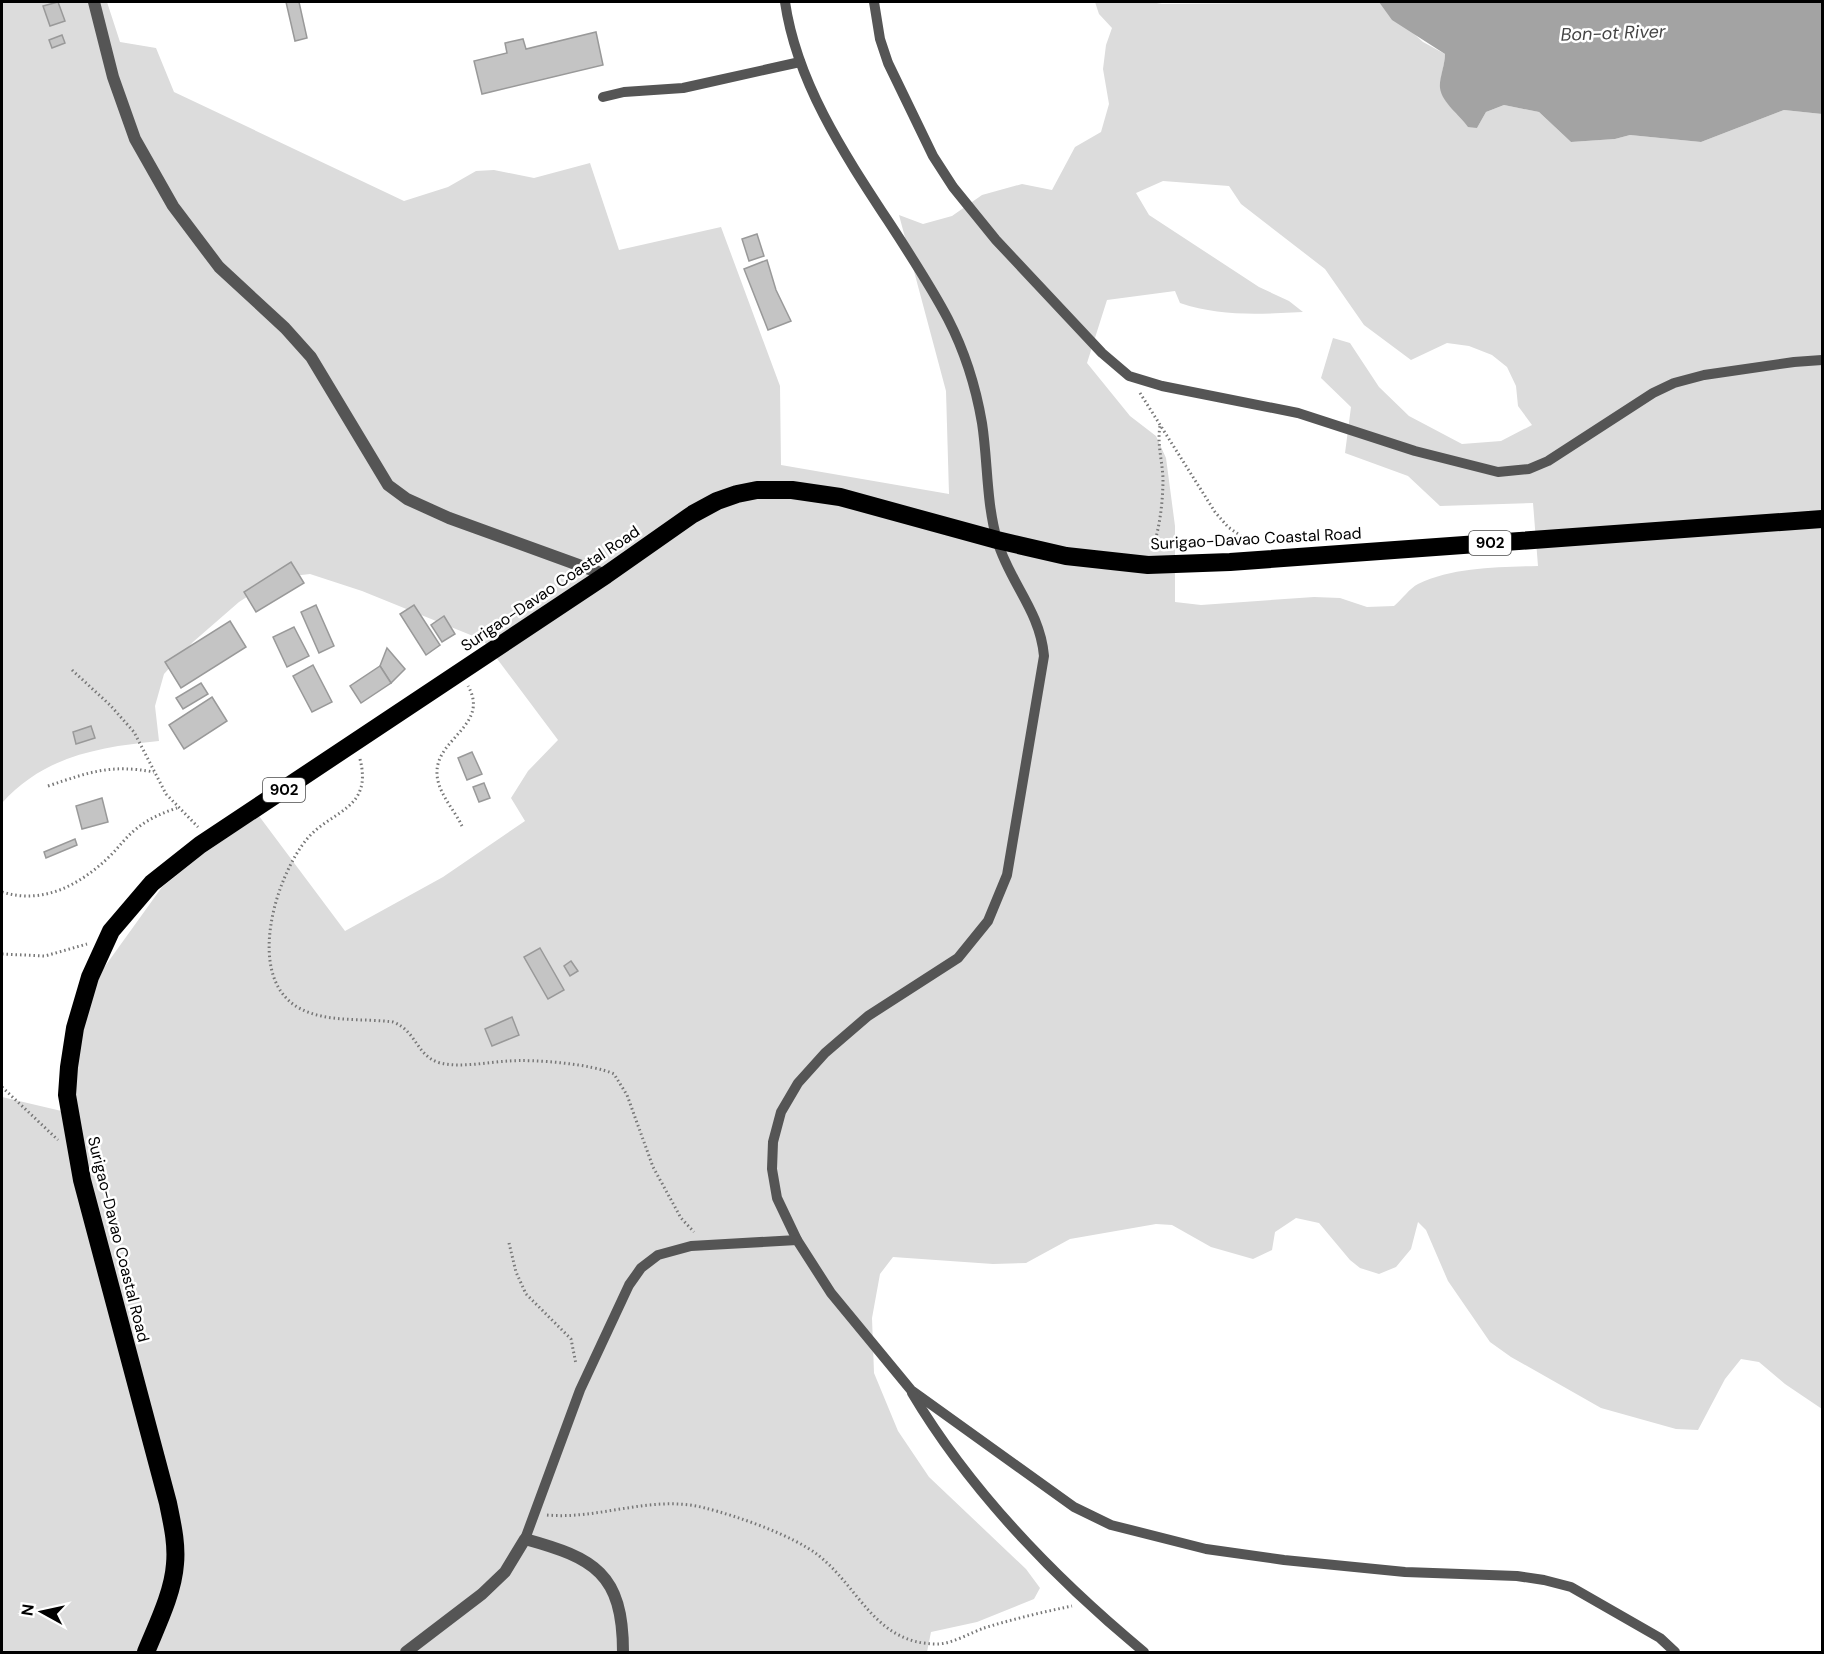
<svg xmlns="http://www.w3.org/2000/svg" width="1824" height="1654" viewBox="0 0 1824 1654" font-family="'DM Sans',sans-serif">
  <style>
    .green { fill: #dcdcdc; fill-rule: evenodd }
    .water { fill: #a3a3a3 }
    .building { fill: #c4c4c4; stroke: #999; stroke-width: 1.5 }
    .lines { fill: none; stroke-linecap: round; stroke-linejoin: round }
    .path { stroke: #777; stroke-width: 3; stroke-dasharray: 1.5 3; stroke-linecap: butt }
    .lane { stroke: #555; stroke-width: 10 }
    .street { stroke: #555; stroke-width: 12 }
    .highway { stroke: #000; stroke-width: 18 }
    .labels { text-anchor: middle; stroke-width: 5; stroke-linejoin: round; paint-order: stroke }
    .shield { fill: #fff; stroke: #4c4c4c; stroke-width: 1.5 }
    .shield-label { font-size: 15px; font-weight: bold; fill: #000 }
    .street-label { font-size: 16px; fill: #000; stroke: #fff }
    .water-label { font-size: 18px; font-style: italic; fill: #444; stroke: #fff }
  </style>
  <rect width="100%" height="100%" fill="#fff"/>
  <path class="green" d="M2,2h105l13,40 36,6 18,44 230,109 44,-14 28,-16 18,-1 40,8 56,-15 29,87 102,-23 59,159 1,79 168,29 -3,-103 -47,-176 24,9 29,-8 30,-21 40,-11 30,6 23,-43 26,-15 8,-28 -6,-35 3,-24 6,-17 -13,-14 -4,-12h56l11,2 217,-2 44,40 22,12c0,11 -6,25 -4,34 2,18 23,30 36,40l9,-16 18,-7 35,7 32,30 44,-3 15,-4 71,7 83,-32 38,4v1295l-37,-25 -26,-22 -18,-3 -16,20 -27,51 -22,-1 -75,-21 -90,-51 -21,-15 -42,-61 -22,-51 -8,-8 -7,27 -15,18 -17,7 -19,-6 -10,-8 -31,-37 -23,-5 -21,14 -3,18 -19,9 -42,-12 -39,-22 -16,-1 -86,15 -44,24 -33,1 -100,-7 -13,17 -8,44 2,55 24,58 31,46 97,92 14,19 -6,11 -57,23 -46,10 -4,20h-925v-555l68,16 5,-78 28,-66 59,-82 41,-33 56,-38 86,115 98,-54 82,-56 -14,-23 17,-27 30,-31 -75,-100 -121,-49 -52,-17 -34,4 -37,24 -46,40 -29,32 -9,32 4,35c-60,6 -115,15 -157,62zM1163,181l66,5 12,18 84,65 39,56 47,35 36,-17 22,3 23,9 15,12 9,19 2,20 14,19 -31,16 -39,3 -53,-28 -30,-29 -29,-44 -17,-5 -12,40 30,29 -6,46 63,23 32,30 93,-3 5,63c-39,1 -84,1 -120,18 -8,4 -16,15 -24,22l-27,1 -27,-9 -26,-1 -113,8 -26,-3v-76l-9,-68 -10,-22 -26,-20 -43,-53 20,-63 68,-9 5,12c41,14 81,11 123,9l-14,-11 -30,-14 -110,-72 -13,-22z"/>
  <path class="water" d="M1379,2h443v112l-38,-4 -83,32 -71,-7 -15,4 -44,3 -32,-30 -35,-7 -18,7 -9,16 -9,-1c-8,-12 -26,-24 -28,-39 -1,-9 5,-23 5,-34l-53,-34z"/>
  <g class="building">
    <path d="M58,2l7,19 -15,5 -7,-20z"/>
    <path d="M286,2h13l8,36 -12,3z"/>
    <path d="M596,32l7,33 -121,29 -8,-33 33,-8 -2,-10 18,-4 3,10z"/>
    <path d="M62,35l3,8 -13,5 -3,-8z"/>
    <path d="M757,234l7,22 -15,5 -7,-22z"/>
    <path d="M767,260l9,30 15,31 -23,9 -24,-61z"/>
    <path d="M291,562l13,21 -48,29 -12,-20z"/>
    <path d="M316,605l18,41 -15,7 -18,-41z"/>
    <path d="M414,605l26,40 -14,10 -26,-41z"/>
    <path d="M444,616l11,18 -13,8 -11,-17z"/>
    <path d="M230,621l16,26 -65,41 -16,-26z"/>
    <path d="M294,627l15,29 -22,11 -14,-30z"/>
    <path d="M387,648l18,21 -14,14 -11,-17z"/>
    <path d="M313,665l19,37 -20,10 -19,-36z"/>
    <path d="M380,666l11,17 -30,20 -11,-17z"/>
    <path d="M201,683l7,11 -25,15 -7,-11z"/>
    <path d="M212,697l15,24 -43,28 -15,-24z"/>
    <path d="M91,726l4,12 -19,6 -3,-12z"/>
    <path d="M472,752l10,22 -15,6 -9,-22z"/>
    <path d="M484,783l6,15 -11,4 -6,-15z"/>
    <path d="M102,798l6,24 -26,7 -6,-23z"/>
    <path d="M75,839l2,6 -31,13 -2,-6z"/>
    <path d="M540,948l24,42 -16,9 -24,-42z"/>
    <path d="M571,961l7,10 -8,5 -6,-10z"/>
    <path d="M512,1017l7,18 -27,11 -7,-17z"/>
  </g>
  <g class="lines">
    <g class="path">
      <path d="M1140,393l75,119 13,15 23,16"/>
      <path d="M1153,548c7,-22 10,-47 10,-70 -1,-19 -6,-34 -3,-52"/>
      <path d="M72,670l38,35 24,27 32,62 32,33"/>
      <path d="M360,759c13,51 -29,51 -53,80 -31,37 -63,138 -8,169 27,15 64,10 94,14 24,9 23,34 47,41 22,5 47,-1 69,-2 24,-2 84,3 105,13l13,21 26,72 28,51 13,14"/>
      <path d="M48,786c42,-14 62,-22 106,-14"/>
      <path d="M462,826c-8,-17 -26,-35 -25,-55 1,-33 53,-47 31,-85"/>
      <path d="M2,892c41,13 78,-7 108,-36 9,-9 16,-19 26,-27 12,-10 26,-16 41,-21"/>
      <path d="M2,954l43,2 42,-12"/>
      <path d="M2,1087l56,53"/>
      <path d="M509,1243l7,29 10,22 45,45 5,25"/>
      <path d="M547,1515c53,5 105,-21 158,-7 32,8 87,27 113,47 42,33 57,89 119,89 15,0 33,-11 47,-16 29,-9 59,-16 88,-22"/>
    </g>
    <g class="lane">
      <path d="M785,2c17,117 109,214 163,317 16,31 28,69 34,104 6,39 4,78 15,117 12,42 43,70 47,116l-37,219 -19,46 -30,37 -90,58 -43,37 -27,30 -17,29 -8,30 -1,27 5,29 20,42 34,53 80,97 163,117 37,18 95,24 78,11 121,12 112,4 27,4 27,7 89,51 15,14"/>
      <path d="M874,2l6,37 8,24 45,93 20,31 43,53 106,113 27,23 33,10 136,27 117,38 83,21 31,-3 19,-8 105,-68 21,-10 30,-8 90,-13 28,-2"/>
      <path d="M603,97l21,-5 59,-4 117,-26"/>
      <path d="M912,1393c59,99 144,186 232,259"/>
      <path d="M525,1539l55,-149 49,-105 12,-17 17,-13 33,-9 106,-6"/>
    </g>
    <g class="street">
      <path d="M94,2l19,75 22,62 38,67 46,61 66,61 26,29 77,128 19,14 42,19 157,57"/>
      <path d="M406,1652l76,-58 23,-22 20,-33c69,19 98,34 98,113"/>
    </g>
    <path class="highway" d="M146,1652c11,-27 27,-59 29,-88 2,-21 -3,-41 -7,-61l-86,-323 -15,-85 2,-28 6,-39 15,-51 21,-46 41,-48 48,-38 406,-270 87,-61 24,-13 20,-7 20,-4h35l48,7 157,43 69,16 82,9 82,-3 592,-43"/>
  </g>
  <g class="labels">
    <g class="shield">
      <rect x="1469" y="531" width="42" height="24" rx="4.5"/>
      <rect x="263" y="778" width="42" height="24" rx="4.5"/>
    </g>
    <g class="shield-label">
      <text x="1490" y="548">902</text>
      <text x="284" y="795">902</text>
    </g>
    <g class="street-label">
      <text transform="translate(1256 538) rotate(-3)" y="6">Surigao-Davao Coastal Road</text>
      <text transform="translate(550 588) rotate(-34)" y="6">Surigao-Davao Coastal Road</text>
      <text transform="translate(119 1239) rotate(76)" y="6">Surigao-Davao Coastal Road</text>
    </g>
    <g class="water-label">
      <text transform="translate(1613 33) rotate(-2)" y="6">Bon-ot River</text>
    </g>
  </g>
  <rect width="1824" height="1654" fill="none" stroke="#000000" stroke-width="6"/>
  <g transform="translate(42 1612) rotate(278)" stroke="#ffffff" stroke-width="4.5" paint-order="stroke">
  <path d="M0-4.5L10 22L0 15L-10 22Z" fill="#000000"/>
  <text y="-9" font-size="16" font-weight="bold" text-anchor="middle" fill="#000000">N</text>
  </g>
</svg>
